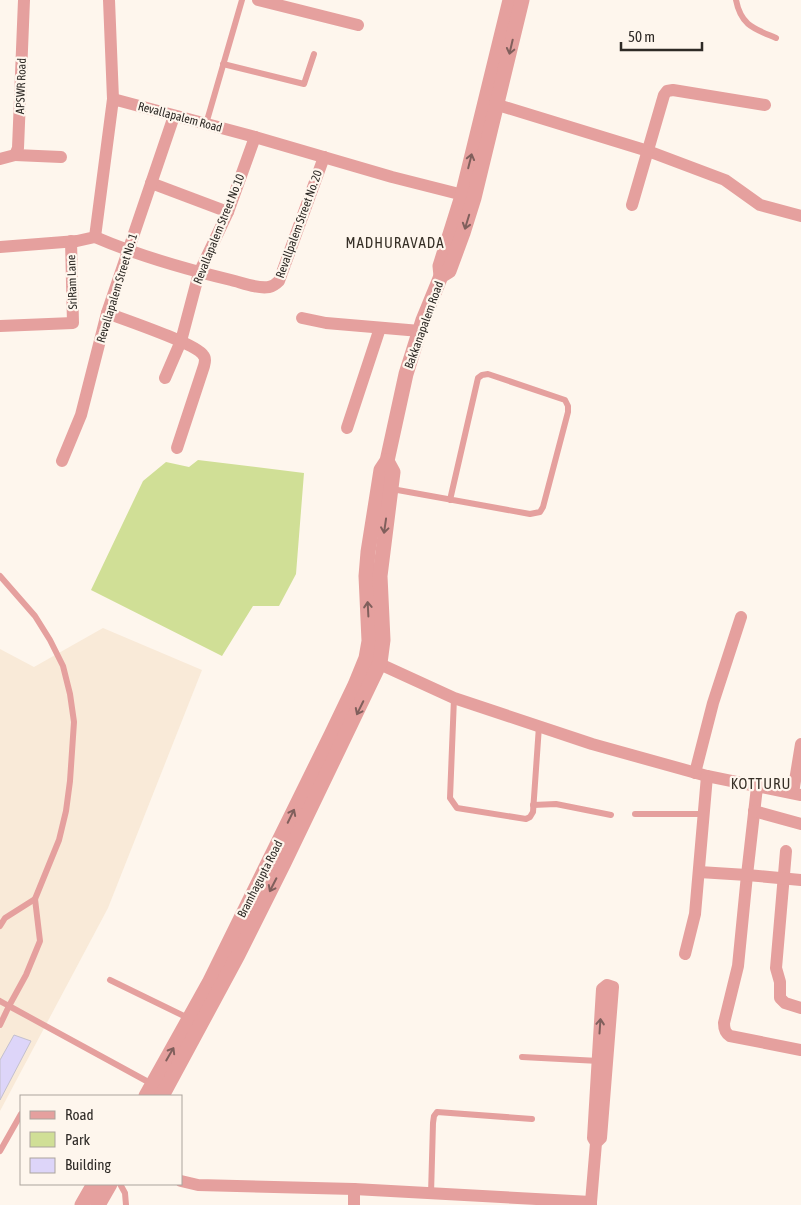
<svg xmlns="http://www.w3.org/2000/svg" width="801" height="1205" viewBox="0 0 801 1205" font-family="'Asap Condensed',sans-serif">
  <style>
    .built { fill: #f9ead8 }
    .green { fill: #d0df96 }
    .building { fill: #ddd5f9; stroke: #c3c0ce }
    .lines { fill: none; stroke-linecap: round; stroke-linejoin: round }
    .service { stroke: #e5a09e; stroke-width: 6 }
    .minor { stroke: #e5a09e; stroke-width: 12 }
    .tertiary { stroke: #e5a09e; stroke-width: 15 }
    .oneway { stroke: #805f5c }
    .labels { text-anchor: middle; stroke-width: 4.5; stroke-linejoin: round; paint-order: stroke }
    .street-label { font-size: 12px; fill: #2e2a26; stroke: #fef6ed }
    .quarter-label { font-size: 15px; letter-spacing: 1px; fill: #362f26; stroke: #fef6ed }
  </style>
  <rect width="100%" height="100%" fill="#fef6ed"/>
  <path class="built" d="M103,628l99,42 -94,238 -108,203v-462l34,18z"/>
  <path class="green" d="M198,460l106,13 -8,101 -17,32h-26l-31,50 -131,-66 52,-109 23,-19 23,5z"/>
  <path class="building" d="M14,1035l17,6 -31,59v-40z"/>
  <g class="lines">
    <g class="service">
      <path d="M736,0c5,26 19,29 40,38"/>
      <path d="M223,64l81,20 10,-30"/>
      <path d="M206,124l36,-124"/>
      <path d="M392,489l138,25 10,-2 3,-5 25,-95v-6l-3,-6 -77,-26 -6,1 -4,3 -28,122"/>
      <path d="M0,576l35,40 15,24 13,26 7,28 4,28 -4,59 -4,30 -7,29 -24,59 5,42 -14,34 -17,31 -9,-5"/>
      <path d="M454,698l-4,100 7,10 69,11 4,-2 3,-5 6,-86"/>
      <path d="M533,805l23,-1 55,11"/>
      <path d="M635,814h68"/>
      <path d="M0,926l5,-8 30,-19"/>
      <path d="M110,980l78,38"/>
      <path d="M0,1025l9,-19 143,78"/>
      <path d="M522,1057l77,4"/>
      <path d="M0,1151l21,-37"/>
      <path d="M120,1184l5,9 1,12"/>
      <path d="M431,1194l2,-71 1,-7 3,-4 95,7"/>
    </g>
    <g class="minor">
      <path d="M109,0l4,99"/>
      <path d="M258,0l100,25"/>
      <path d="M498,105l150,46 77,29 35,25 41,11"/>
      <path d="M15,155l46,2"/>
      <path d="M0,159l15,-4 3,-7 6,-148"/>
      <path d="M151,183l77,29"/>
      <path d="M632,205l32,-110 3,-4 6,-1 92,15"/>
      <path d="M95,237c44,19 90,32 136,43 12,3 27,9 38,7 5,-1 7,-3 10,-6l45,-124"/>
      <path d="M0,247l77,-6 18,-4 18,-138 142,38 137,40 79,20"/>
      <path d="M107,313c16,6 90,31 96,42 3,3 2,7 1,11l-27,82"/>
      <path d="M302,318l24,5 94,8"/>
      <path d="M0,326l73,-3 -2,-82"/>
      <path d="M165,378l16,-37 18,-68 29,-61 27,-75"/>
      <path d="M347,428l33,-100"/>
      <path d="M62,461l19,-46 26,-102 67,-197"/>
      <path d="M371,660l83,38 138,46 115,32 94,19"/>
      <path d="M695,773l18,-70 28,-86"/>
      <path d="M757,787l-10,88 -9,91 -14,57c0,6 1,10 6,13l71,14"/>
      <path d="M793,793l8,-49"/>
      <path d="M754,811l47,13"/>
      <path d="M786,851l-10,117 4,14v16l5,5 16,5"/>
      <path d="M699,872l48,3 54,5"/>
      <path d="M685,954l10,-40 12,-138"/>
      <path d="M181,1181l17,4 156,4 237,13v3"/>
      <path d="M591,1202l5,-59 -3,-5 9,-149 5,-4 6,2 -12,151 -5,5"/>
      <path d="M354,1205v-16"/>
    </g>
    <g class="tertiary">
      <path d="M441,276l-1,-10 22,-70 48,-196"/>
      <path d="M146,1096l63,-113 122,-248 24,-50 11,-27 3,-17 -3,-65 2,-24 13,-82 6,-9 19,-87 17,-54 18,-44 8,-5 14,-38 11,-35 48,-198"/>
      <path d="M162,1096l76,-141 46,-92 96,-200 3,-23 -3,-64 13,-104 -6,-11"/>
      <path d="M82,1205l12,-21"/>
      <path d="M98,1205l12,-21"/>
    </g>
  </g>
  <defs><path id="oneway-shaft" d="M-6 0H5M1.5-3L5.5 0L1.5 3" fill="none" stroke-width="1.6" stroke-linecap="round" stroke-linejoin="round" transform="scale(1.25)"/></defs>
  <g class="oneway">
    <use href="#oneway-shaft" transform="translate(511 47) rotate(103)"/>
    <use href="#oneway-shaft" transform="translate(470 161) rotate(-76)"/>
    <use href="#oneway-shaft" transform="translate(467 222) rotate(107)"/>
    <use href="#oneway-shaft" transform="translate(385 526) rotate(98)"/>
    <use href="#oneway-shaft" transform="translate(368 609) rotate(-93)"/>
    <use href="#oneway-shaft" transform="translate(360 708) rotate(116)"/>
    <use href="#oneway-shaft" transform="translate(291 816) rotate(-64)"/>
    <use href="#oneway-shaft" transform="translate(273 885) rotate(117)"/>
    <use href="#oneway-shaft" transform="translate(600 1026) rotate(-86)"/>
    <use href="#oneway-shaft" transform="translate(170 1054) rotate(-60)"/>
  </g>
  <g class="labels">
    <g class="street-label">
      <text transform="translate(21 86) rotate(-88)" y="4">APSWR Road</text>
      <text transform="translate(180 117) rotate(15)" y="4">Revallapalem Road</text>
      <text transform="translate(299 224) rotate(-70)" y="4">Revallpalem Street No. 20</text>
      <text transform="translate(219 229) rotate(-68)" y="4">Revallapalem Street No 10</text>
      <text transform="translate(72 282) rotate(-92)" y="4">SriRam Lane</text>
      <text transform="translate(117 288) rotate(-73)" y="4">Revallapalem Street No. 1</text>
      <text transform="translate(424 325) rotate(-70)" y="4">Bakkanapalem Road</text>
      <text transform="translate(260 879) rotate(-63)" y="4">Bramhagupta Road</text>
    </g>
    <g class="quarter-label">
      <text x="395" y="248">MADHURAVADA</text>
      <text x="761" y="789">KOTTURU</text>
    </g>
  </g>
  <rect x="20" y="1095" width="162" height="90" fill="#fef6ed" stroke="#aba49d"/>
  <rect x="30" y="1111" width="25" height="8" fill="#e5a09e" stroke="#aba49d"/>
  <text x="65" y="1120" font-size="15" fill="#2e2a26">Road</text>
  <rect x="30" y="1132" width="25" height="15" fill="#d0df96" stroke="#aba49d"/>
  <text x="65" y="1145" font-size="15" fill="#2e2a26">Park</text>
  <rect x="30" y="1158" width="25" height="15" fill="#ddd5f9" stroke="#aba49d"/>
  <text x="65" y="1170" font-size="15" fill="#2e2a26">Building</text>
  <path d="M621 42v8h81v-8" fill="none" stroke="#2e2a26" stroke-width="2.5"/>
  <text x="628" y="42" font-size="15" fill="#2e2a26" stroke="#fef6ed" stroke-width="4" paint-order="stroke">50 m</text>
</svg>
